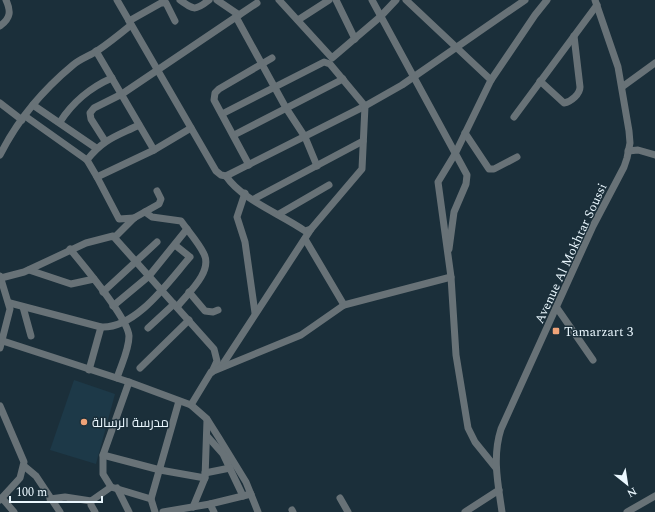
<svg xmlns="http://www.w3.org/2000/svg" width="655" height="512" viewBox="0 0 655 512" font-family="Spectral,Cairo,serif">
  <style>
    .built { fill: #1d3948 }
    .lines { fill: none; stroke-linecap: round; stroke-linejoin: round }
    .minor { stroke: #687277; stroke-width: 7 }
    .poi-dot { fill: #efa378; stroke: #1b2f3a; stroke-width: 1.5 }
    .labels { text-anchor: middle; stroke-width: 3; stroke-linejoin: round; paint-order: stroke }
    .street-label { font-size: 13px; fill: #eaf7fe; stroke: #1b2f3a }
    .poi-label { font-size: 13px; fill: #eaf7fe; stroke: #1b2f3a; text-anchor: start }
  </style>
  <rect width="100%" height="100%" fill="#1b2f3a"/>
  <path class="built" d="M74,380l41,14 -19,70 -46,-14z"/>
  <g class="lines">
    <g class="minor">
      <path d="M117,0l99,171 5,4 5,1 139,-70 37,-21 123,-85"/>
      <path d="M180,0c14,10 15,11 29,0"/>
      <path d="M217,0l22,15"/>
      <path d="M279,0l53,58 48,-41 16,-17"/>
      <path d="M336,0l19,39"/>
      <path d="M372,0l95,175 -1,9 -12,28 -5,37"/>
      <path d="M406,0l85,80"/>
      <path d="M236,17l21,-14"/>
      <path d="M298,20l31,-20"/>
      <path d="M129,21l32,-18h5l9,18"/>
      <path d="M0,26c11,-8 11,-15 6,-26"/>
      <path d="M96,51l58,99"/>
      <path d="M540,81l24,22c7,-1 16,-9 16,-16l-6,-51"/>
      <path d="M622,87l33,-24"/>
      <path d="M0,103l22,17"/>
      <path d="M33,105l63,43"/>
      <path d="M222,114l102,-52 6,2 35,42 -3,63 -51,60 -6,2c-24,-17 -63,-31 -79,-55"/>
      <path d="M25,116l62,44 10,17 57,-27 37,-22"/>
      <path d="M514,117l83,-112"/>
      <path d="M60,122c12,-19 31,-35 52,-44"/>
      <path d="M465,133l24,36h5l23,-12"/>
      <path d="M234,135l109,-56"/>
      <path d="M105,141l-14,-22 -1,-6 4,-5 28,-14 114,-77 50,91 19,29 12,29"/>
      <path d="M628,151l10,-1 17,5"/>
      <path d="M0,155c17,-34 44,-66 73,-90 7,-6 16,-9 24,-14 12,-8 23,-17 34,-26"/>
      <path d="M87,160c16,-21 30,-24 52,-35"/>
      <path d="M249,165l-35,-65 1,-7 4,-4 53,-31"/>
      <path d="M97,177l22,42 15,-1"/>
      <path d="M245,193l-8,24 8,25 10,71"/>
      <path d="M254,199l109,-58"/>
      <path d="M145,212l7,5 29,4c7,10 18,22 23,33 9,18 -17,40 -27,53"/>
      <path d="M279,214l50,-29"/>
      <path d="M115,237l19,-19 25,-14 2,-5 -4,-8"/>
      <path d="M305,239l39,66"/>
      <path d="M70,249c13,16 58,69 59,87 0,14 -8,29 -12,42"/>
      <path d="M29,270l42,14 23,-5"/>
      <path d="M0,276l10,33 -10,39"/>
      <path d="M1,278l23,-6 62,-29 27,-7 101,113 3,12 -5,11"/>
      <path d="M103,292l54,-50"/>
      <path d="M189,292l16,19 8,1 5,-2"/>
      <path d="M10,303l91,24c35,2 68,-46 89,-70l-15,-12"/>
      <path d="M113,306l36,-30 38,-47"/>
      <path d="M23,307l8,29"/>
      <path d="M557,308l36,52"/>
      <path d="M148,328l26,-24"/>
      <path d="M0,340l129,42 62,23 16,14 12,19 27,44 12,30"/>
      <path d="M221,367l90,-138"/>
      <path d="M140,368l49,-48"/>
      <path d="M89,370l12,-43"/>
      <path d="M129,382l-26,73v19l8,13 40,12 4,13"/>
      <path d="M191,405l20,-33 90,-37 43,-30 107,-28"/>
      <path d="M0,406l24,56 -4,16 -20,22"/>
      <path d="M207,436l16,18 20,42"/>
      <path d="M103,455l57,15 45,8"/>
      <path d="M24,466l12,10 24,36"/>
      <path d="M496,468l-21,-26 -7,-14 -12,-73 -5,-78 -13,-95 17,-28 36,-74 44,-65 12,-15"/>
      <path d="M205,473l25,-5"/>
      <path d="M117,488l12,24"/>
      <path d="M2,498l12,14"/>
      <path d="M340,498l8,14"/>
      <path d="M50,499l15,-2 26,4"/>
      <path d="M151,499l28,-98"/>
      <path d="M210,504l4,8"/>
      <path d="M193,507l12,-29 2,-58"/>
      <path d="M292,510l1,2"/>
      <path d="M95,512l-4,-7v-4l20,-14"/>
      <path d="M163,512l47,-8 41,-10"/>
      <path d="M465,512l34,-22"/>
      <path d="M502,512c-4,-28 -10,-55 -1,-83l92,-203 31,-59 3,-9 3,-15 -1,-12 -11,-64 -23,-67"/>
      <path d="M627,512l28,-16"/>
    </g>
  </g>
  <g class="poi-dot">
    <rect x="552" y="327" width="8" height="8" rx="2"/>
    <circle cx="84" cy="422" r="4"/>
  </g>
  <g class="labels">
    <g class="street-label">
      <text transform="translate(570 253) rotate(-65)" y="5">Avenue Al Mokhtar Soussi</text>
    </g>
    <g class="poi-label">
      <text x="564" y="336">Tamarzart 3</text>
      <text x="92" y="427">مدرسة الرسالة</text>
    </g>
  </g>
  <g transform="translate(627 484) rotate(150)" stroke="#1b2f3a" stroke-width="3" paint-order="stroke">
  <path d="M0-3L7 15L0 10L-7 15Z" fill="#eaf7fe"/>
  <text y="-6" font-size="11" font-weight="bold" text-anchor="middle" fill="#eaf7fe">N</text>
  </g>
  <path d="M10 496v6h92v-6" fill="none" stroke="#eaf7fe" stroke-width="2"/>
  <text x="16" y="496" font-size="12" fill="#eaf7fe" stroke="#1b2f3a" stroke-width="3" paint-order="stroke">100 m</text>
</svg>
